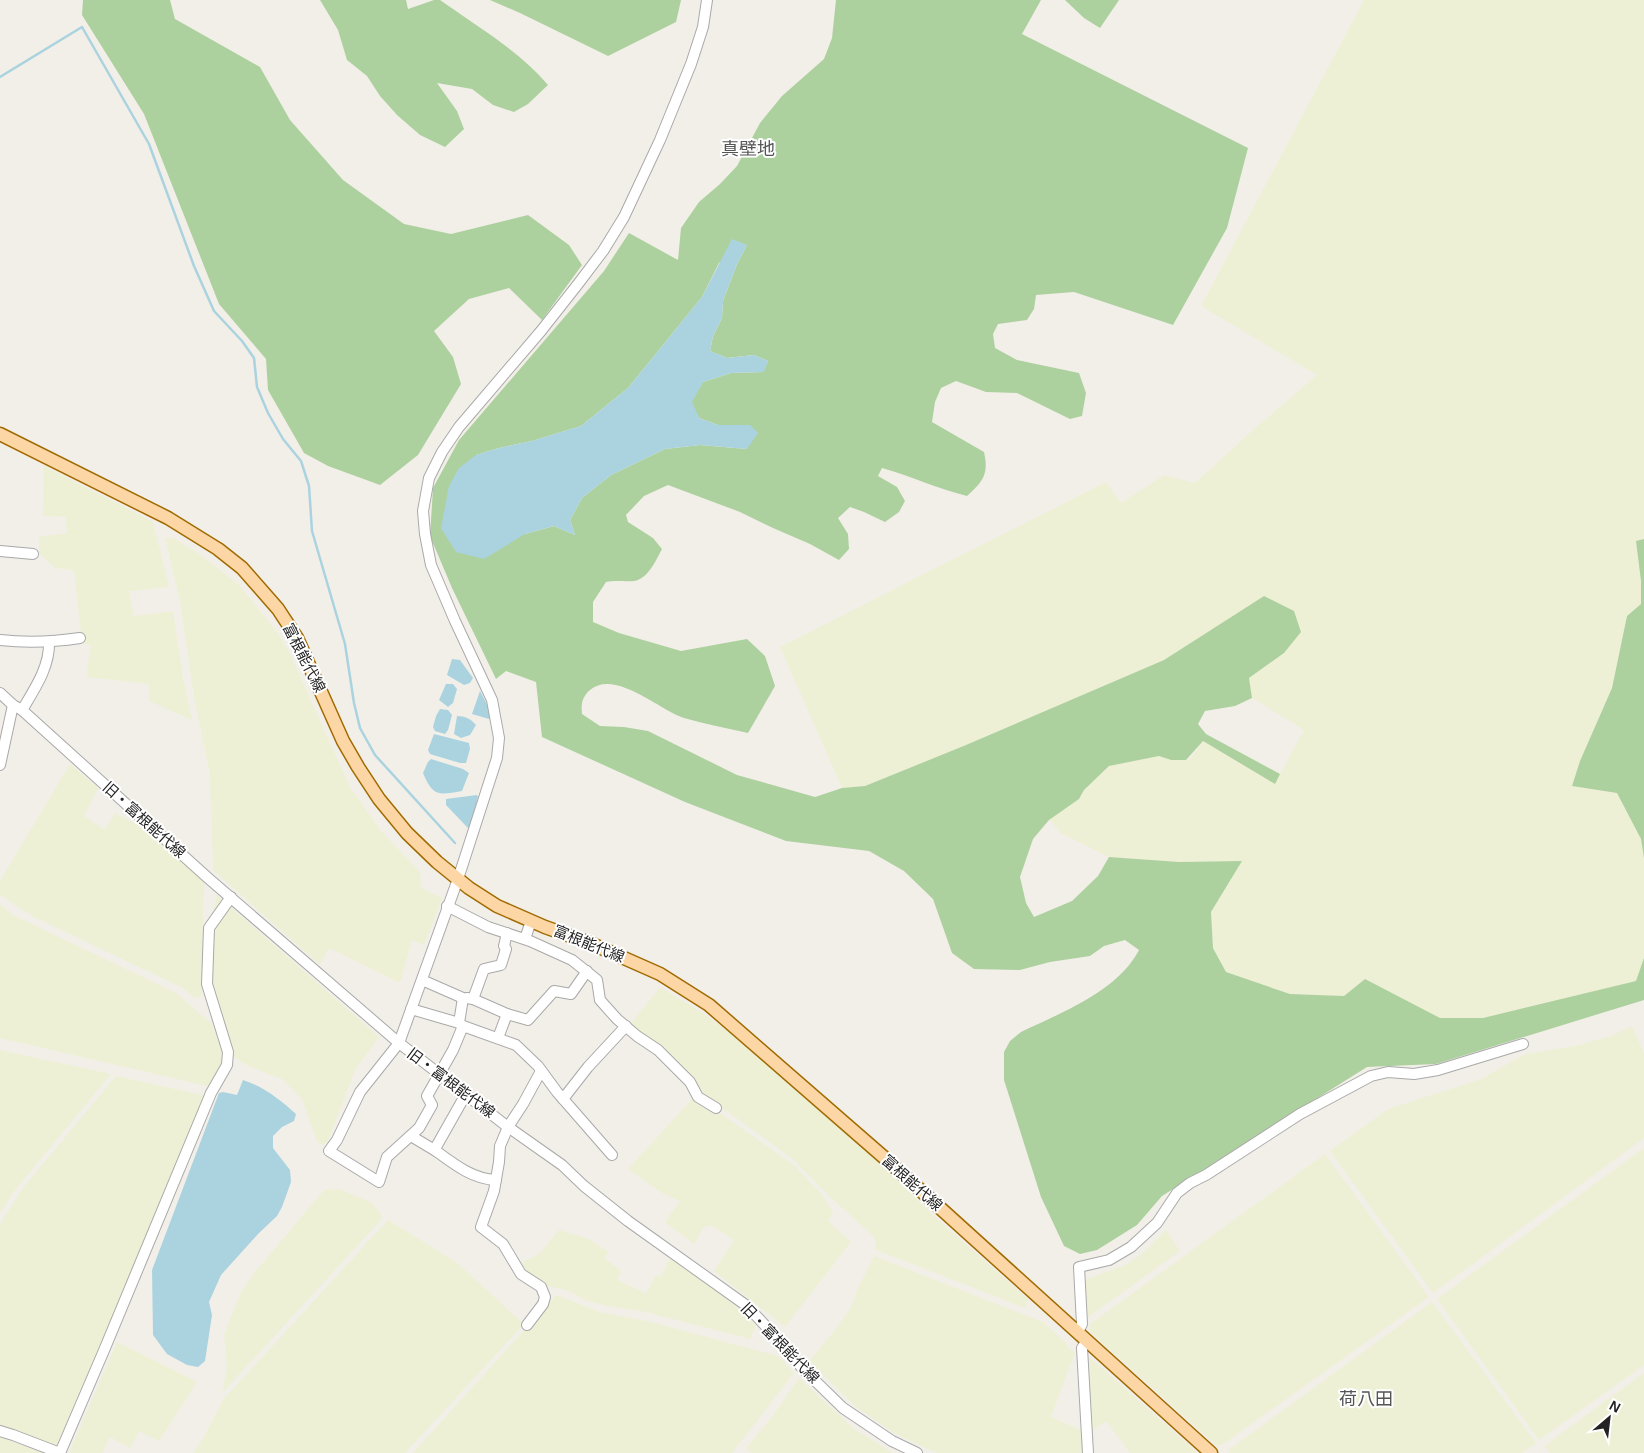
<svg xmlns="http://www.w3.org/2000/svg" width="1644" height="1453" viewBox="0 0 1644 1453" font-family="Helvetica,'Noto Sans JP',sans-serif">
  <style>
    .farmland { fill: #eef0d5 }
    .forest { fill: #add19e; fill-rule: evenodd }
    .water { fill: #aad3df }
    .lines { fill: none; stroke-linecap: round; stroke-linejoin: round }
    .stream { stroke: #aad3df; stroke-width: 2.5 }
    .minor-casing { stroke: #a9a9a9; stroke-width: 12 }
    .major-casing { stroke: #a06b00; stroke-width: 15 }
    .minor { stroke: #fff; stroke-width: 10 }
    .major { stroke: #fcd6a4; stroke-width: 12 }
    .labels { text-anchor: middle; stroke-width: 4; stroke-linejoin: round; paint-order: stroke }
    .street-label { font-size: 15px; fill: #222; stroke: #fff }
    .quarter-label { font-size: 18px; fill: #555; stroke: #fff }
  </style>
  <rect width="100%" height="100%" fill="#f2efe9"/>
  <g class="farmland">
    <path d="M1364,0h280v539l-8,2 5,40v24l-14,11 -15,72 -32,73 -8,25 45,7 24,46 3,19v100l-7,23 -154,37h-43l-75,-39 -21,17 -54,-2 -64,-22 -13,-25 -2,-35 31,-51 -63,1 -70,-5 -48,-24 -12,-14 30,-20 5,-9 25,-24 50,-10 12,4h15l5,-2 12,-17 72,42 29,-53 -52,-32 -3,-20 35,-25 -20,-57 -100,64 -198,85 -101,41 -23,2 -62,-141 326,-165 15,21 43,-28 31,8 59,-54 63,-54 -116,-69z"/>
    <path d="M44,466l109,56 16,65 -40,4 5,25 39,-5 10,67 9,42 -43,-19v-17l-63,-7 5,-32 -9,-2 -8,-73 -19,-2 -16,-15v-16l28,-4 -1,-16 -23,-1z"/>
    <path d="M165,538h8l25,15 41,32 38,47 13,22 60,133 31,44 39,41 1,16 21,10 -18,47 -12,-5 -12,43 -71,-35 -9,17 -107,-95 -3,-95 -16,-78 -14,-96z"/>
    <path d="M70,764l28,24 -14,28 21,14 10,-17 23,12 66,56 -3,114 -2,3 -5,-1 -11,-9 -151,-72 -32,-21v-14z"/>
    <path d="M217,895l162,142 -24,33 -27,71 -5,4 -6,-3 -15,-43 -20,-20 -34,-13 -15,-10 -21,-73 2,-76z"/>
    <path d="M0,904l13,11 163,78 36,31 10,27v13l-11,23 -211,-49z"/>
    <path d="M660,987l43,26 50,38 108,94 75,73 92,81 -3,9 -149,-58v-9l-5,-7 -42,-38 -35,-36 -77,-56 -16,-10 -11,-21 -60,-48z"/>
    <path d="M1632,1026l12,27v85l-211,155 -103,-142 58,-42 93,-30 44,-25 50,-8 36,-10z"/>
    <path d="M0,1050l111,24 -96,116 -15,23z"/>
    <path d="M116,1076l91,20 -150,353 -57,-24v-201l23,-36z"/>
    <path d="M693,1098l21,11 80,56 29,31 10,17 -5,8 23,21 -66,85 -71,-56 20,-31 -23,-15 -7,2 -10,17 -29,-22 15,-21 -18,-8 -34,-24z"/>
    <path d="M1644,1148v217l-105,75 -102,-141z"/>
    <path d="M1325,1154l104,143 -207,148 -5,1 -127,-114v-8z"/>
    <path d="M339,1189l33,14 10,13 -3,6 -157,171 5,-26 -3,-32 17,-43 14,-20 69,-82z"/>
    <path d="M388,1220l68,42 68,62 -119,129h-212l11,-16 19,-37z"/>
    <path d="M559,1230l30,9 20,13 -5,6 17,13 -4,9 29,13 10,-18 5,2 10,-20 60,45 25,23 -6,14 -104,-27 -43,-7 -16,-4 -21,-11 -23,-5 -21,-19 2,-5 14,-6z"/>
    <path d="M1166,1230l14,21 -93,67 -3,-38 41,-15 17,-11z"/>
    <path d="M874,1256l169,66 23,21 3,6 6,3 -24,65 32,14 2,22h-149l-42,-20 -38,-26 -47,-46 26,-31 17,-24 5,-16z"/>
    <path d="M556,1295l44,17 51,10 127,34 16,17 -62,80h-319z"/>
    <path d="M1432,1302l104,141 -14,10h-293l-2,-2z"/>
    <path d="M117,1342l80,40 -38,59 -20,-10 -9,17 -20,-11 -8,16h-33z"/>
    <path d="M1089,1357l109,96h-68l-24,-32 -15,11z"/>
    <path d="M1644,1373v80h-94l-6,-7z"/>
    <path d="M799,1378l55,51 39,24h-142l-5,-5 26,-31z"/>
    <path d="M0,1437l44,16h-44z"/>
  </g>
  <g class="forest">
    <path d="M83,0h87l5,19 85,48 30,53 53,60 61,44 47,10 77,-19 41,30 13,20 -40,55 -33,-32 -40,11 -35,32 19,26 8,27 -43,71 -38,30 -52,-19 -24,-13 -36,-63 -2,-31 -47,-55 -75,-190 -62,-99z"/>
    <path d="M320,0h86l2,9 26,-9h6c38,27 78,50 108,85l-20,19 -14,8 -21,-7 -21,-16 -35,-6 20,28 7,18 -19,18 -25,-12 -23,-20 -17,-19 -13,-20 -20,-16 -9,-30z"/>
    <path d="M490,0h191l-5,22 -68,34 -88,-43z"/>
    <path d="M836,0h205l-19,34 226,114 -21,80 -54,97 -99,-33 -38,3 -2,14 -7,11 -29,4 -5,10 2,14 22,12 62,13 7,20 -4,23 -12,3 -53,-26 -31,-1 -30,-11 -15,7 -6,14 -3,20 52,30c5,23 -1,29 -17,44 -29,-7 -56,-20 -85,-28l-4,8 19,11 8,14 -6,11 -14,10 -21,-10 -14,-5 -12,11 10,16 1,15 -10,11 -29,-16 -37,-16 -33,-16 -72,-27 -24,11 -18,19 2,7 25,16 9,11c-6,11 -14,30 -28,32 -10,1 -18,-1 -28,1l-13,20v20l26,11 62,18 66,-12 18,17 10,30 -27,47c-21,-5 -43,-9 -64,-15 -25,-8 -69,-49 -94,-28 -8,7 -9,14 -8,24l18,12 24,1 24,4 89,44 78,22 27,-9 23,-2 101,-41 198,-85 100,-64 30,15 7,21 -17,21 -35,25 3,20 -17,8 -30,5 -7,13 8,10 74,40 -5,10 -72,-43 -17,19h-15l-12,-4 -50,10 -25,24 -5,9 -30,21 -16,19 -13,38 6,26 8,14 38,-16 26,-25 11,-19 70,5 63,-1 -31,51 2,36 13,24 64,22 54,2 21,-17 75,39h43l153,-37 8,-23v42l-208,64 -69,3 -205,129 -25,29 -40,25 -17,4 -16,-8 -23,-49 -37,-117v-28l6,-11 11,-9c41,-20 96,-40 118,-82l-14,-10 -21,6 -14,10 -40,6 -30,8 -46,-1 -22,-16 -19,-54 -29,-28 -35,-20 -83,-10 -101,-39 -143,-65 -6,-55 -30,-11 -10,8 -44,-91 -22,-52 3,-48 26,-48 145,-169 25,-38 49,27 3,-32 18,-26 21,-18 17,-18 23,-43 22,-27 42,-37 8,-21zM747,245l-10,19 -14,37 -1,17 -9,18 -3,15 17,7 27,-3 14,6 -5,11 -32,1 -28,9 -12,20 8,16 19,7 32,1 -3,23 -47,-4 -35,4 -54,26 -29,23 -12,22 5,15 -21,-9 -29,8 -49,-79 23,-7 33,-7 49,-15 47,-38 74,-91 17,-34z"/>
    <path d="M1065,0h54l-19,28 -16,-10z"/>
    <path d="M1644,539v319l-3,-19 -24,-46 -45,-7 8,-25 32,-73 15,-72 14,-12v-23l-5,-40z"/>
  </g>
  <g class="water">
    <path d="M732,239l15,6 -10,19 -14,37 -1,17 -9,18 -3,15 17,7 27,-3 14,6 -4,11 -33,1 -28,9 -11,20 7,16 19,7h32l8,8 -11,16 -47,-4 -35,4 -54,26 -29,23 -12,22 5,15 -21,-9 -29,8 -41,25 -28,-7 -15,-24 8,-42 10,-18 17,-13 23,-7 33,-7 49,-15 47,-38 74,-91z"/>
    <path d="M452,659l8,1 13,18 -3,5 -6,2 -17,-10z"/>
    <path d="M446,684h7l4,5 -4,14 -5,4 -9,-7z"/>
    <path d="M480,691l11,21 -2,7 -17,-5z"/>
    <path d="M440,709l8,1 4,5 -4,15 -3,4 -10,-3 -2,-4 3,-11z"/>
    <path d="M457,716c8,0 14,3 19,9l-6,10 -9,3 -7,-4z"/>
    <path d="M434,734l35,9 1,6 -4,14h-6l-30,-9 -2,-4z"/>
    <path d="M431,759l32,10 6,4 -7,18c-23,4 -29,6 -39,-18l5,-11z"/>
    <path d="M477,795l1,2 -8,30 -2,1 -22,-23v-6z"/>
    <path d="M243,1080c21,7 36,19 53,34l-2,7 -12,6 -9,9v12l17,22 1,12 -9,25 -5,9 -18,17 -38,42 -12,27 3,13 -7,46 -7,6 -11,-2 -20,-11 -14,-19 -1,-65 67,-177 4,-1 14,3z"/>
  </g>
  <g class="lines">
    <path class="stream" d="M0,77l82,-50 67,117 45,122 20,45 28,30 12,17 3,29 11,26 15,26 18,22 8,25 3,45 33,113 9,59 6,25 15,27 80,88"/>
    <g class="minor-casing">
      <g id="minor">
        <path d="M0,551l33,3"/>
        <path d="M0,640c27,3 53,2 80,-2"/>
        <path d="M0,693l13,12 9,5 186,168 191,165 109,84 54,38 22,21 44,35 119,85 40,43 15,19 41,40 49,33 25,12"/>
        <path d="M22,710c12,-20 28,-43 27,-68"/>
        <path d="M0,765l13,-60"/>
        <path d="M447,906l41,21 42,14 42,19 25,20 3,20 17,19 20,17 21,14 32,32 8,15 18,11"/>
        <path d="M525,939l6,-18"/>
        <path d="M422,980l41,18 -4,25 4,3 -10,24 -26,46 5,9 -13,23 -32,29 -8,25 -50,-31 8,-11 23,-48 39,-49 59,-164 39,-121 2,-20 -7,-38 -37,-79 -24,-56 -6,-31 -2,-23 6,-33 13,-26 17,-25 82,-96 37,-47 25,-33 21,-34 36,-77 31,-76 12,-37 4,-27"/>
        <path d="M467,998l6,1 34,15 -9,24"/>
        <path d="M473,999l11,-30 17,-4 5,-16 -2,-3 3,-13"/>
        <path d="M411,1009l48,14"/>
        <path d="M507,1014l21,6 26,-29 17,3 16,-23"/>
        <path d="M463,1026l53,19 22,21 19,26 55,63"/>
        <path d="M466,1094l-30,53v4c19,14 37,28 60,29"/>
        <path d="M563,1099l25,-32 38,-41"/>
        <path d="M411,1136l25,15"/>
        <path d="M527,1325l16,-21 2,-7 -4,-10 -20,-13 -18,-30 -22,-17 13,-36 5,-29 1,-16 8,-19 15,-23 18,-33"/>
        <path d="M1078,1332l4,-8 -3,-57 30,-7 22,-13 26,-24 20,-30 13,-10 16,-8 94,-61 71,-38 17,-4 26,2 24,-4 85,-26"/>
        <path d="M1087,1341l-5,7 6,105"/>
        <path d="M0,1431l13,4 47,18"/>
        <path d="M60,1453l45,-105 106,-255 16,-28 1,-13 -21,-68 2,-56 22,-31"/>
      </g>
    </g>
    <g class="major-casing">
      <path id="major" d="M0,434l168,84 50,31 24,19 36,41 19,29 46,103 15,26 21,32 28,34 30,29 32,26 28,18 48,21 45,16 70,31 49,31 178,155 324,293"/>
    </g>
    <use href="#minor" class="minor"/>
    <use href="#major" class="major"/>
  </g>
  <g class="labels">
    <g class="street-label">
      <text transform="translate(304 658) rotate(63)" y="5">富根能代線</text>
      <text transform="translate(144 820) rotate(42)" y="5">旧・富根能代線</text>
      <text transform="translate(589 944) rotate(22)" y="5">富根能代線</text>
      <text transform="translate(451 1083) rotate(37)" y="5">旧・富根能代線</text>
      <text transform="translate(912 1183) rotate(42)" y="5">富根能代線</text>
      <text transform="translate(780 1343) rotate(46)" y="5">旧・富根能代線</text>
    </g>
    <g class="quarter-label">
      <text x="748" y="155">真壁地</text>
      <text x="1366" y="1405">荷八田</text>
    </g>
  </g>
  <g transform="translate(1609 1418) rotate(28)" stroke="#ffffff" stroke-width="4" paint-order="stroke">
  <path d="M0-4L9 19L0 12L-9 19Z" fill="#222222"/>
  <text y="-8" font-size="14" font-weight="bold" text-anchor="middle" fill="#222222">N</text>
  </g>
</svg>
